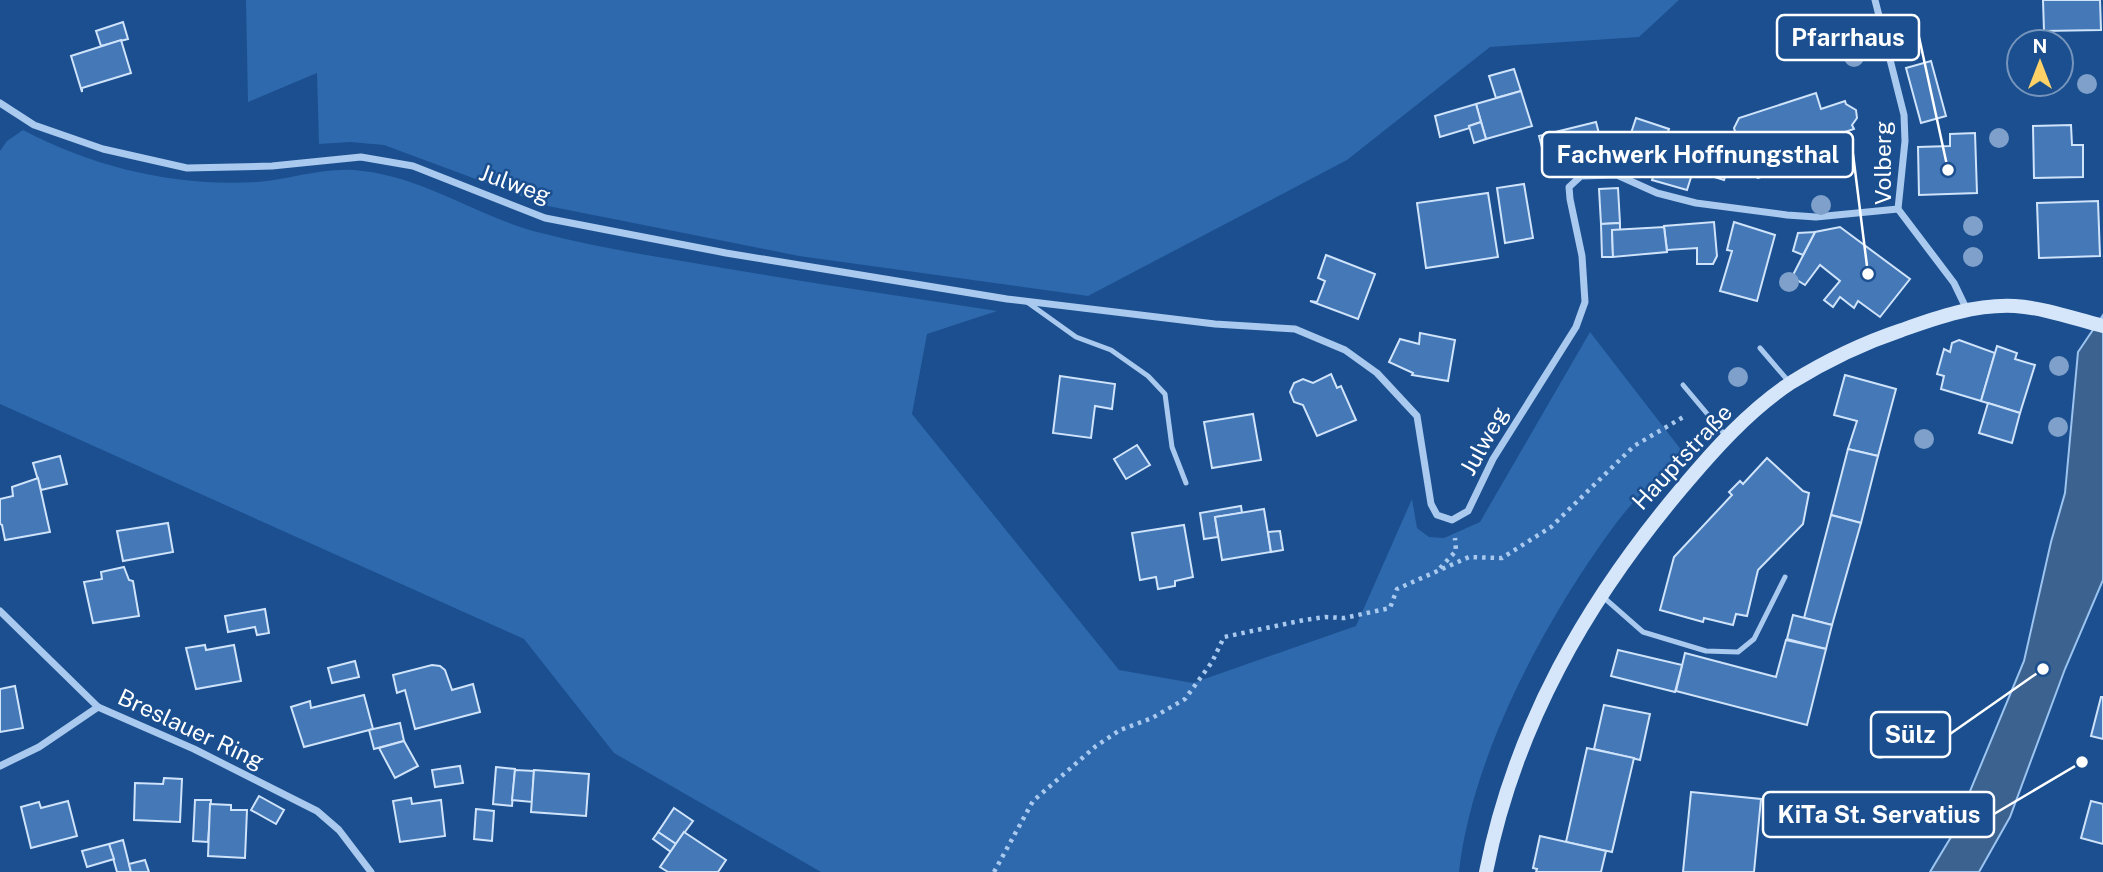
<svg xmlns="http://www.w3.org/2000/svg" width="2103" height="872" viewBox="0 0 2103 872" font-family="'Public Sans',sans-serif">
  <style>
    .green { fill: #2e69ad }
    .water { fill: #3c6290; stroke: #9cc4f0; stroke-width: 2 }
    .building { fill: #4478b7; stroke: #cfe3fa; stroke-width: 2 }
    .lines { fill: none; stroke-linecap: round; stroke-linejoin: round }
    .path { stroke: #a9c9ee; stroke-width: 4.5; stroke-dasharray: 3.5 5; stroke-linecap: butt }
    .service { stroke: #a9c9ee; stroke-width: 5 }
    .minor { stroke: #a9c9ee; stroke-width: 7 }
    .secondary { stroke: #d6e6fa; stroke-width: 14 }
    .tree { fill: #7ea0ca }
    .labels { text-anchor: middle; stroke-width: 5; stroke-linejoin: round; paint-order: stroke }
    .street-label { font-size: 23px; fill: #fff; stroke: #1b4f8f }
    .leader { fill: none; stroke: #fff; stroke-width: 2.5 }
    .callout-dot { fill: #fff; stroke: #1b4f8f; stroke-width: 2.5 }
    .callout { fill: #1b4f8f; stroke: #fff; stroke-width: 2.5 }
    .callout-label { font-size: 24px; text-anchor: middle; font-weight: bold; fill: #fff }
  </style>
  <rect width="100%" height="100%" fill="#1b4f8f"/>
  <g class="green">
    <path d="M246,0h1433l-40,37 -149,10 -143,113 -259,136 -289,-40 -70,-14 -181,-36 -164,-61 -34,-3 -31,2 -2,-71 -69,29z"/>
    <path d="M23,130c72,38 154,57 235,52 35,-3 69,-16 105,-11 61,7 115,45 174,61 50,13 101,22 151,30 103,18 206,33 309,49l-70,23 -15,80 207,256 74,13 163,-57 56,-127 5,29 12,9 15,1 36,-16 110,-190 92,119c-22,24 -46,46 -65,71 -70,94 -145,232 -158,350h-638l-207,-119 -90,-114 -524,-235v-253l7,-10z"/>
  </g>
  <path class="water" d="M2103,315v265l-38,89 -55,148 -31,55h-49l21,-35 73,-176 27,-119 14,-49 13,-141z"/>
  <g class="building">
    <path d="M2043,0h57l1,30 -57,1z"/>
    <path d="M123,22l5,17 -27,7 -5,-15z"/>
    <path d="M121,40l10,33 -49,15v4l-11,-36z"/>
    <path d="M1931,61l15,55 -25,7 -15,-55z"/>
    <path d="M1514,69l7,22 -25,7 -7,-22z"/>
    <path d="M1521,91l11,35 -46,13 -10,-35z"/>
    <path d="M1816,93l5,16 24,-8 1,3 10,6 1,8 -5,7 2,4 -24,8 5,16 -77,25 -10,-5 -14,-45 5,-10z"/>
    <path d="M1476,104l5,18 -12,4 1,2 -30,9 -5,-21z"/>
    <path d="M1636,118l33,11 -13,41 -33,-12z"/>
    <path d="M1481,122l5,17 -12,4 -5,-17z"/>
    <path d="M1596,122l6,23 -57,14 -6,-23z"/>
    <path d="M2071,125l1,20h11v32l-49,1 -1,-52z"/>
    <path d="M1975,133l2,60 -58,2 -1,-48 32,-1v-12z"/>
    <path d="M1701,142l32,10 -9,28 -32,-10z"/>
    <path d="M1664,145l34,10 -11,35 -35,-10z"/>
    <path d="M1524,184l9,54 -28,5 -8,-55z"/>
    <path d="M1618,188l2,35 -19,1 -2,-35z"/>
    <path d="M1488,193l10,64 -72,11 -9,-65z"/>
    <path d="M2098,201l2,55 -61,2 -2,-55z"/>
    <path d="M1714,222l3,34 -4,8h-16v-16l-30,2 -3,-24z"/>
    <path d="M1734,222l41,13 -18,66 -37,-10 12,-40 -5,-1z"/>
    <path d="M1620,223v7h-8l1,27h-11l-1,-33z"/>
    <path d="M1664,227l3,25 -54,5 -1,-27z"/>
    <path d="M1840,227l70,52 -30,38 -22,-16 -4,7 -14,-11 -7,10 -9,-7 16,-19 -20,-16 -15,20 -13,-8 23,-45z"/>
    <path d="M1815,232l-12,23 -10,-4 5,-18z"/>
    <path d="M1326,255l49,19 -17,45 -48,-18 7,1 8,-21 -7,-3z"/>
    <path d="M1420,333l35,7 -7,41 -36,-6 1,-2 -24,-11 11,-23 19,5z"/>
    <path d="M1959,340l36,13 -14,48 -40,-12 3,-13 -7,-2 7,-25 6,3 2,-9z"/>
    <path d="M1997,346l20,7 -2,6 20,6 -15,48 -39,-12z"/>
    <path d="M1331,374l6,14 4,-2 15,34 -39,16 -14,-31 -9,-3 -4,-10 4,-9 9,-4 10,4z"/>
    <path d="M1845,375l51,14 -18,67 -30,-7 9,-28 -23,-6z"/>
    <path d="M1060,376l55,8 -3,25 -17,-3 -4,32 -38,-5z"/>
    <path d="M1988,403l32,10 -8,30 -33,-10z"/>
    <path d="M1253,414l8,46 -49,8 -8,-46z"/>
    <path d="M1137,445l13,20 -24,14 -12,-20z"/>
    <path d="M1848,449l30,7 -17,67 -30,-8z"/>
    <path d="M60,456l7,28 -26,6 -8,-27z"/>
    <path d="M1767,458l36,33 6,2 -6,31 -45,46 -11,46 -11,-2 -3,11 -29,-7 -1,4 -43,-12 14,-53 58,-62 -3,-3 11,-11 3,3z"/>
    <path d="M38,478l12,54 -45,8 -3,-15 -2,-1v-25l13,-3 -1,-9z"/>
    <path d="M1241,506l1,7 -27,4 3,20 -14,2 -4,-26z"/>
    <path d="M1264,509l7,43 -49,8 -7,-43z"/>
    <path d="M1831,515l30,8 -29,102 -28,-7z"/>
    <path d="M168,523l5,29 -50,9 -6,-30z"/>
    <path d="M1184,525l9,52 -18,4v5l-17,3 -2,-12 -16,3 -8,-47z"/>
    <path d="M1280,531l3,19 -12,2 -3,-20z"/>
    <path d="M124,567l5,13 4,1 6,35 -46,7 -9,-41 18,-3 -1,-7z"/>
    <path d="M265,609l4,24 -12,2 -2,-8 -27,5 -3,-16z"/>
    <path d="M1793,615l39,10 -6,24 -39,-10z"/>
    <path d="M1786,640l40,9 -19,76 -131,-34 9,-38 91,24z"/>
    <path d="M205,645l1,5 28,-5 7,36 -45,8 -10,-41z"/>
    <path d="M1618,650l64,15 -7,27 -64,-16z"/>
    <path d="M355,661l4,16 -27,6 -4,-15z"/>
    <path d="M432,665l8,1 5,4 7,20 21,-6 7,28 -65,17 -10,-39 -8,3 -4,-18z"/>
    <path d="M15,686l8,42 -23,4v-43z"/>
    <path d="M364,695l9,34 -69,18 -13,-40 19,-6 1,7z"/>
    <path d="M2101,697h2v42l-12,-3z"/>
    <path d="M1604,705l46,9 -10,46 -46,-11z"/>
    <path d="M400,723l4,18 -30,8 -5,-19z"/>
    <path d="M404,741l14,25 -23,12 -16,-30z"/>
    <path d="M1587,748l47,10 -22,94 -46,-10z"/>
    <path d="M460,766l3,17 -28,4 -3,-17z"/>
    <path d="M496,767l19,2 -3,37 -19,-2z"/>
    <path d="M515,770l19,1 -2,31 -20,-2z"/>
    <path d="M534,770l55,4 -3,42 -55,-4z"/>
    <path d="M164,778l18,1 -2,43 -46,-2 1,-37 28,1z"/>
    <path d="M1691,792l70,7 -7,73h-71z"/>
    <path d="M259,796l25,14 -8,14 -25,-14z"/>
    <path d="M411,798l1,6 29,-4 4,36 -45,6 -7,-41z"/>
    <path d="M195,800h16l-3,42 -15,-1z"/>
    <path d="M68,801l9,35 -46,12 -10,-41 18,-5 2,6z"/>
    <path d="M2091,801l12,3v40l-22,-6z"/>
    <path d="M210,804l21,1v5h16l-2,48 -37,-2z"/>
    <path d="M674,808l19,13 -17,23 -18,-12z"/>
    <path d="M476,809l18,2 -2,30 -18,-2z"/>
    <path d="M658,832l18,12 -5,8 -18,-13z"/>
    <path d="M684,832l42,28 -8,12h-50l-8,-5z"/>
    <path d="M1540,836l66,15 -5,21h-65l1,-3 -4,-1z"/>
    <path d="M123,840l8,32h-14l-8,-28z"/>
    <path d="M109,844l5,15 -27,8 -5,-16z"/>
    <path d="M145,860l4,12h-18l-2,-8z"/>
  </g>
  <g class="lines">
    <g class="path">
      <path d="M1440,568l16,-17 -1,-13"/>
      <path d="M994,872l39,-71 63,-55 24,-16 32,-12 33,-19 27,-37 12,-25 80,-17 21,-3 19,1 46,-10 7,-19 72,-32 33,1 49,-31 83,-81 51,-30"/>
    </g>
    <g class="service">
      <path d="M1027,302l49,35 35,13 37,26 17,18 7,53 14,36"/>
      <path d="M1760,348l30,35"/>
      <path d="M1683,385l42,50"/>
      <path d="M1602,596l41,36 63,19 32,1 16,-13 31,-62"/>
    </g>
    <g class="minor">
      <path d="M1875,0l29,115 1,26 -7,68 56,74 13,27"/>
      <path d="M0,103l34,22 69,24 84,19 85,-2 89,-9 52,9 132,52 181,35 281,46 208,25 80,5 50,21 32,23 40,43 14,88 6,11 15,5 16,-9 25,-52 83,-132 9,-25 -3,-46 -12,-57 -1,-12 12,-11 36,-1 40,18 39,10 91,12 29,2 82,-8"/>
      <path d="M0,611l98,96 96,42 123,62 22,19 32,42"/>
      <path d="M0,766l39,-19 59,-40"/>
    </g>
    <path class="secondary" d="M1486,872c29,-146 100,-270 195,-383 32,-38 68,-79 111,-107 34,-21 71,-39 110,-52 36,-13 74,-26 113,-24 30,2 60,13 88,20"/>
  </g>
  <g class="tree">
    <circle cx="1854" cy="57" r="10"/>
    <circle cx="2087" cy="84" r="10"/>
    <circle cx="1999" cy="138" r="10"/>
    <circle cx="1821" cy="205" r="10"/>
    <circle cx="1973" cy="226" r="10"/>
    <circle cx="1973" cy="257" r="10"/>
    <circle cx="1789" cy="282" r="10"/>
    <circle cx="2059" cy="366" r="10"/>
    <circle cx="1738" cy="377" r="10"/>
    <circle cx="2058" cy="427" r="10"/>
    <circle cx="1924" cy="439" r="10"/>
    <circle cx="1880" cy="749" r="10"/>
  </g>
  <g class="labels">
    <g class="street-label">
      <text transform="translate(1883 163) rotate(-90)" y="8">Volberg</text>
      <text transform="translate(515 184) rotate(20)" y="8">Julweg</text>
      <text transform="translate(1484 441) rotate(-61)" y="8">Julweg</text>
      <text transform="translate(1682 457) rotate(-47)" y="8">Hauptstraße</text>
      <text transform="translate(191 729) rotate(25)" y="8">Breslauer Ring</text>
    </g>
  </g>
  <path class="leader" d="M1948 170L1919 37M1868 274L1853 154M2043 669L1950 734M2082 762L1994 814"/>
  <g class="callout-dot">
    <circle cx="1948" cy="170" r="7"/>
    <circle cx="1868" cy="274" r="7"/>
    <circle cx="2043" cy="669" r="7"/>
    <circle cx="2082" cy="762" r="7"/>
  </g>
  <g class="callout">
    <rect x="1777" y="15" width="142" height="45" rx="7"/>
    <rect x="1542" y="132" width="311" height="45" rx="7"/>
    <rect x="1871" y="712" width="79" height="45" rx="7"/>
    <rect x="1763" y="792" width="231" height="45" rx="7"/>
  </g>
  <g class="callout-label">
    <text x="1848" y="46">Pfarrhaus</text>
    <text x="1698" y="163">Fachwerk Hoffnungsthal</text>
    <text x="1910" y="743">Sülz</text>
    <text x="1879" y="823">KiTa St. Servatius</text>
  </g>
  <g transform="translate(2040 63)"><circle r="33" fill="#1b4f8f" stroke="#7695bc" stroke-width="2"/>
  <path d="M0-5L12 26L0 18L-12 26Z" fill="#ffd166"/>
  <text y="-10" font-size="19" font-weight="bold" text-anchor="middle" fill="#ffffff">N</text>
  </g>
</svg>
